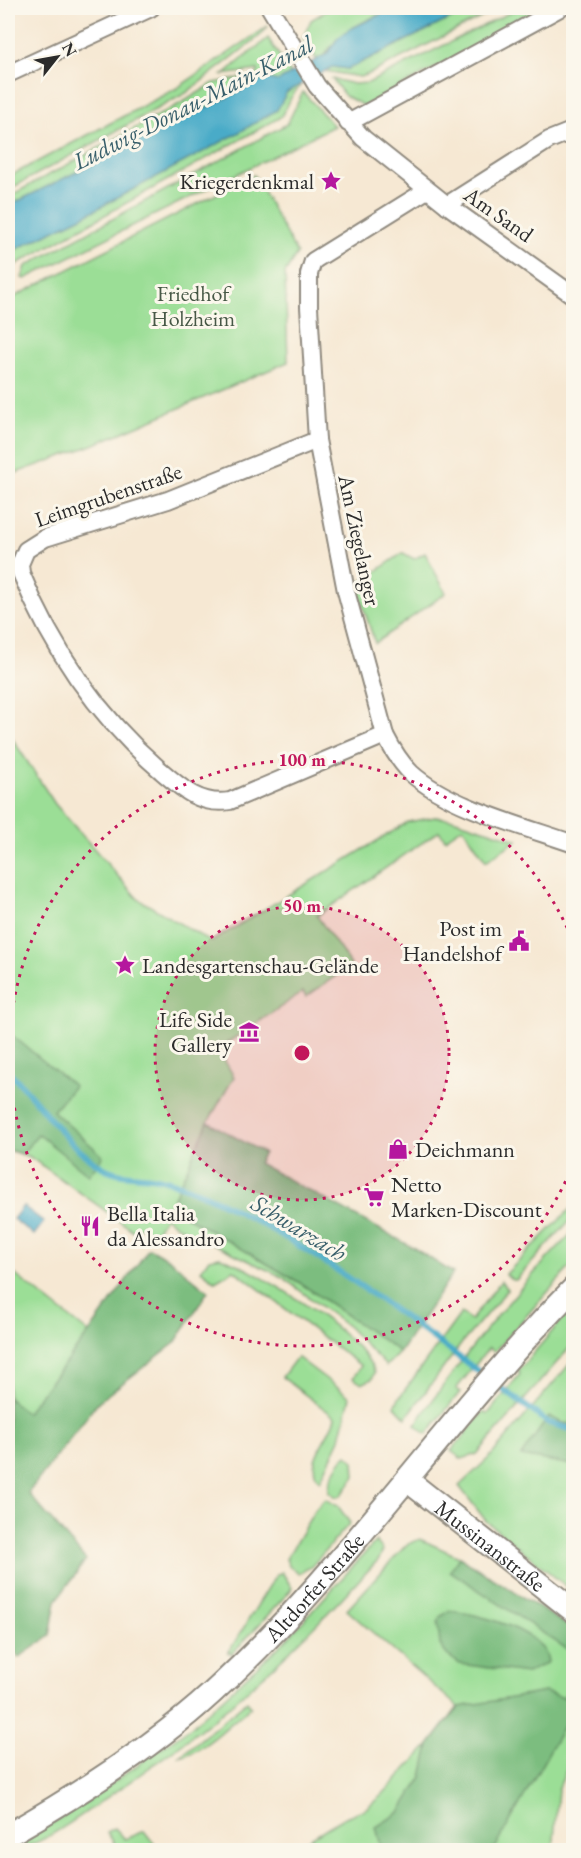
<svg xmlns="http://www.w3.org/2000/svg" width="581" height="1858" viewBox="0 0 581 1858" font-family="'EB Garamond',serif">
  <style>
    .green { fill: #9bde96; stroke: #638460; stroke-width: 1.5 }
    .forest { fill: #7cbd7f; stroke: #547455; stroke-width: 1.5 }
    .water { fill: #49abc8; stroke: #3a6b7a; stroke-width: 1.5 }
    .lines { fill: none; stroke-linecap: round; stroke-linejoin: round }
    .stream { stroke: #49abc8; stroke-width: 6 }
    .street-casing { stroke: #908a7f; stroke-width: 20 }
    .secondary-casing { stroke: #908a7f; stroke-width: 26 }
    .street { stroke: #fff; stroke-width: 16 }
    .secondary { stroke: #fff; stroke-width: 22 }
    .ring { fill: none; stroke: #c2185b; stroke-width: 3; stroke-dasharray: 3 6 }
    .labels { text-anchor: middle; stroke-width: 6; stroke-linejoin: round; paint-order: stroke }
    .poi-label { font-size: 22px; fill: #2b2b2b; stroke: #fbf7ec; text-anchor: start }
    .street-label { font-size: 22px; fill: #2b2b2b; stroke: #fbf7ec }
    .park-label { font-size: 22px; fill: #475846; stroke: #fbf7ec }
    .water-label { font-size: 24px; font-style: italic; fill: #375e6a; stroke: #fbf7ec }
    .centre { fill: #c2185b; stroke: #fbf7ec; stroke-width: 3 }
    .ring-label { font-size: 18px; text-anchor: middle; font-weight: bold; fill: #c2185b; stroke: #fbf7ec; stroke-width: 6; stroke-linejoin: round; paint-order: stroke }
  </style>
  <rect width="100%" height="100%" fill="#fbf7ec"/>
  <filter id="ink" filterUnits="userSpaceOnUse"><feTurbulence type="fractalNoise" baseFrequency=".0167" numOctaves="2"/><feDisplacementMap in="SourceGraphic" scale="12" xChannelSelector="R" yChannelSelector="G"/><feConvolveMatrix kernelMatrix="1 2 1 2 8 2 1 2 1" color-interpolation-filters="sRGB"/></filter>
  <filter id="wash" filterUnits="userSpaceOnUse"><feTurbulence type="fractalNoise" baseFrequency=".008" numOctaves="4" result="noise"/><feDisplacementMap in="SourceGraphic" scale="24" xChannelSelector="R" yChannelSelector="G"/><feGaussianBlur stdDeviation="1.35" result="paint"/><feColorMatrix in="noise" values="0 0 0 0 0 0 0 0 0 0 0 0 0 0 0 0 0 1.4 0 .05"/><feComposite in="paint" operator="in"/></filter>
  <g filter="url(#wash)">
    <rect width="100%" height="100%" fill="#f6e8d3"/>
    <g class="green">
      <path d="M331,8h63c-18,8 -38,16 -54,29 -9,7 -12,17 -23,23l-14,-22 8,-18z"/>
      <path d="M472,8h28l-131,66 -9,3 -35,-6 7,-4 16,2z"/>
      <path d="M519,8h29l-184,98 -19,-10 -13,-17 22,5 14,-1z"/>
      <path d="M268,26l-7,9 -75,58 -178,97v-13l169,-89z"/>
      <path d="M268,38l23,36 -13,7 -12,-3 -258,128v-9l175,-95 31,-19 43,-8 1,-5 -35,5z"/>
      <path d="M299,85l1,2c-13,10 -10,21 -21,31l-271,151v-16l72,-35 197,-108 10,-18z"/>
      <path d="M303,92l31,34 -309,153 -3,-1 4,-12 261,-142z"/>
      <path d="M254,175l43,79 -12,19 3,89 -198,84 -82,30v-176z"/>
      <path d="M403,553l11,6 11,-6 21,40 -71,50 -19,-58z"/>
      <path d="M8,732l47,72 83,95 73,43 197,-120 27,-5 18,2 64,21 -31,21 -23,-34 -18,12 -6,-8 -122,85 34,49 -45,32 -3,-5 -85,57 16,28 -26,45 -38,84 130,77 100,69 -14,14 -38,-39 -66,-50 -105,-51 -12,-9 -11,18 -14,-9 -5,6 -105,-75 -22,-7z"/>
      <path d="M573,1206v11l-57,63h-4l-6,-6z"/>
      <path d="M573,1232v32l-79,88 -5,-4 -33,41 4,3 -33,42 -12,-9c48,-69 97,-132 158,-193z"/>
      <path d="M220,1257c39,14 139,76 155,115l-3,7 -10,5 -9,-6 8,-12 -127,-96 -19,11 -14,-11 8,-11z"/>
      <path d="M8,1269l81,64 -63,80 -18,-15z"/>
      <path d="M501,1281l7,8 -46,54 -56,75 -11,-12 4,-8 62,-85 10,7z"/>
      <path d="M573,1307v37l-96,110 -15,5 -11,-8 33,-40 4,3 32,-40 -2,-3z"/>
      <path d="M297,1357l53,40 -10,42 -20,42c-18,-19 11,-44 15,-64l-53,-40z"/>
      <path d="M573,1360v232l-87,-71 -27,-35 31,-29z"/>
      <path d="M347,1455l7,6 1,15 -14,20 -5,1 -7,-5c-2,-10 10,-31 18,-37z"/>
      <path d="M325,1499l13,7 12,17 -39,44 -12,6 -10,-7 -3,-7 29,-49z"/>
      <path d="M420,1539l39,18 114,72v125l-15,36 -5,60h-262l52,-32 22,-9 17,-14 47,-50 29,-38 -111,-97 59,-65z"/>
      <path d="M376,1541l7,9 -4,9c-34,36 -68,73 -105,107 -54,52 -114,95 -175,137 -23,16 -64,47 -91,47l79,-49 104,-74 92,-84z"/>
      <path d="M282,1572l10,16 -2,3 -58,63 -4,-1 48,-78z"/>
      <path d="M247,1701l4,5c-18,15 -50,48 -72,51z"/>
      <path d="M115,1828l10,11 19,-8 15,19h-41l-11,-18z"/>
    </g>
    <g class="forest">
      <path d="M8,1032l66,54 -21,25 50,45 -14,19 -51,-41 -16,20 -14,-4z"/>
      <path d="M208,1122l56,31 -6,10 156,85 39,25 -53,79 -100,-69 -130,-76z"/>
      <path d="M149,1248l20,11 39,32 -33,52 -77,59 -70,91 58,67 -30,41 -6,35 -32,22 -10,-20v-240l18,15 63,-80z"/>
      <path d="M549,1416l13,7 11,1v41l-52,-9z"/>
      <path d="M459,1557l114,72v24l-123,-82z"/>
      <path d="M449,1611c27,2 96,19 99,51l-21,11 -67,-9 -13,-9 -7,-10 -2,-22 3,-7z"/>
      <path d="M573,1673v36l-79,141h-112l-6,-23 24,-15 22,-35 7,-32 30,-38 86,-15 19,6z"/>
    </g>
    <g class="water">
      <path d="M394,8h78l-124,61 -16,-2 -45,25 -10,18 -39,23 -158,85 -72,35v-47l258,-128 12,3 49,-27 10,-15 13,-10z"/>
      <path d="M23,1206l21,16 -10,13 -21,-16z"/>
    </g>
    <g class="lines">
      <g class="stream">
        <path d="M8,1071c32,30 53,70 91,94 20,14 44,8 66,15 22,6 43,16 63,26 92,46 175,110 258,171"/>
        <path d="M494,1383l55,40 25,7"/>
      </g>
    </g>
  </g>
  <g filter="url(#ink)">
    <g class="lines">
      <g class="street-casing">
        <g id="street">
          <path d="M270,8l47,78 46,52 84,67 127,91"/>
          <path d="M8,74l143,-66"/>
          <path d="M348,123l212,-115"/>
          <path d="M427,190l-114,71 -4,13v33l8,133 29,151 39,144c7,14 15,27 26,38 37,34 115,54 163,71"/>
          <path d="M447,205l102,-65 25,-10"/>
          <path d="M317,440l-149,60 -123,38 -19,12 -6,14 1,9c31,76 76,142 138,196 22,19 41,37 71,32l155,-66"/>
        </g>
      </g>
      <g class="secondary-casing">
        <g id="secondary">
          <path id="s1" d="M407,1480l167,131"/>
          <path id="s2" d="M8,1835c70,-40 144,-87 204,-142 134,-122 234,-276 362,-405"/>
        </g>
      </g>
      <use href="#street" class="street"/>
      <use href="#secondary" class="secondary"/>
    </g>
  </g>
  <circle cx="302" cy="1053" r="147" fill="#c2185b" fill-opacity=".12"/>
  <g class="ring">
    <circle cx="302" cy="1053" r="147"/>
    <path d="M573 1165A293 293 0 1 1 573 941"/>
  </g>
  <defs>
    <g id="sight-bare" transform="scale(1.62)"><path d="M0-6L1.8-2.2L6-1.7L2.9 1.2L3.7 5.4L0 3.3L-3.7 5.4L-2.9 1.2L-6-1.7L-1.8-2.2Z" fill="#b5179e" stroke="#fbf7ec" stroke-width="2.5" paint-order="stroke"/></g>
    <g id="civic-bare" transform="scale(1.62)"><path d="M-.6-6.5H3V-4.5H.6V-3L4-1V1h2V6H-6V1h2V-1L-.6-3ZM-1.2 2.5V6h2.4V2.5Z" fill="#b5179e" stroke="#fbf7ec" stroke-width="2.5" paint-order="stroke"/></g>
    <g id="museum-bare" transform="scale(1.62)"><path d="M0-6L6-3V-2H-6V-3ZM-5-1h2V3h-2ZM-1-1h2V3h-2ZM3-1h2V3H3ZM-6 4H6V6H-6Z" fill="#b5179e" stroke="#fbf7ec" stroke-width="2.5" paint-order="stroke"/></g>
    <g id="shop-bare" transform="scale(1.62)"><path d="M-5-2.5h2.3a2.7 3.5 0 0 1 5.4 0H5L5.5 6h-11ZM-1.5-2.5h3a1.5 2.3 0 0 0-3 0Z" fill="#b5179e" stroke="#fbf7ec" stroke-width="2.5" paint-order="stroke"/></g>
    <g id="supermarket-bare" transform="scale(1.62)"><path d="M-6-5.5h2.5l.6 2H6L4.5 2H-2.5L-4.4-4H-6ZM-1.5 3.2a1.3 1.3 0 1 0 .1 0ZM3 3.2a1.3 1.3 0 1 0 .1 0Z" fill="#b5179e" stroke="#fbf7ec" stroke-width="2.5" paint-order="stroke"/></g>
    <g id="restaurant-bare" transform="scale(1.62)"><path d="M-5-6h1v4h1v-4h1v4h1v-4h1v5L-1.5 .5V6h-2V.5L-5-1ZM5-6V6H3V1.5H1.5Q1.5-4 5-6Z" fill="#b5179e" stroke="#fbf7ec" stroke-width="2.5" paint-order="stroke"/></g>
  </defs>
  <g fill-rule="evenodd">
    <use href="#sight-bare" x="331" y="181"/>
    <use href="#civic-bare" x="519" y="941"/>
    <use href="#sight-bare" x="125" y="965"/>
    <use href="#museum-bare" x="249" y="1032"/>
    <use href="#shop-bare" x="398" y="1149"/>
    <use href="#supermarket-bare" x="374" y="1197"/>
    <use href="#restaurant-bare" x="90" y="1226"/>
  </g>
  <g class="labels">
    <g class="poi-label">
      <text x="314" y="189" text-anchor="end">Kriegerdenkmal</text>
      <text x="502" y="936" text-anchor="end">Post im<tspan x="502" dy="25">Handelshof</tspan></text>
      <text x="142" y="973">Landesgartenschau-Gelände</text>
      <text x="232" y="1027" text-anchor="end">Life Side<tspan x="232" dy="25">Gallery</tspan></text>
      <text x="415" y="1157">Deichmann</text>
      <text x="391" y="1192">Netto<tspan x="391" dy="25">Marken-Discount</tspan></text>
      <text x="107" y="1221">Bella Italia<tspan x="107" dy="25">da Alessandro</tspan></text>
    </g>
    <g class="street-label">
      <text transform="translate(499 214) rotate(35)" y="8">Am Sand</text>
      <text transform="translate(108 495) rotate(-19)" y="8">Leimgrubenstraße</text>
      <text transform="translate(360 540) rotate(78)" y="8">Am Ziegelanger</text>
      <text dy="8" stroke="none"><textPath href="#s1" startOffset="106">Mussinanstraße</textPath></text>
      <text dy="8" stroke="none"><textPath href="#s2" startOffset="396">Altdorfer Straße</textPath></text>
    </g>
    <g class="park-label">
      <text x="193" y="301">Friedhof<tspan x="193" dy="25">Holzheim</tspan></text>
    </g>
    <g class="water-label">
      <text transform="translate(193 103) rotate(-27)" y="8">Ludwig-Donau-Main-Kanal</text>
      <text transform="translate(299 1228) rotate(31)" y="8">Schwarzach</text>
    </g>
  </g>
  <circle cx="302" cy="1053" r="9" class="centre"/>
  <g class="ring-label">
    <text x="302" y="766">100 m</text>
    <text x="302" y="912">50 m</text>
  </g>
  <rect width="581" height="1858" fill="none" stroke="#fbf7ec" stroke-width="30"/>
  <g transform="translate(57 57) rotate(59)" stroke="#fbf7ec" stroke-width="4.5" paint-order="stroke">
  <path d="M0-4.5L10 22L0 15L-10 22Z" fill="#2b2b2b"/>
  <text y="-9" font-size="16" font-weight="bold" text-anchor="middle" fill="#2b2b2b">N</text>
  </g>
</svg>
